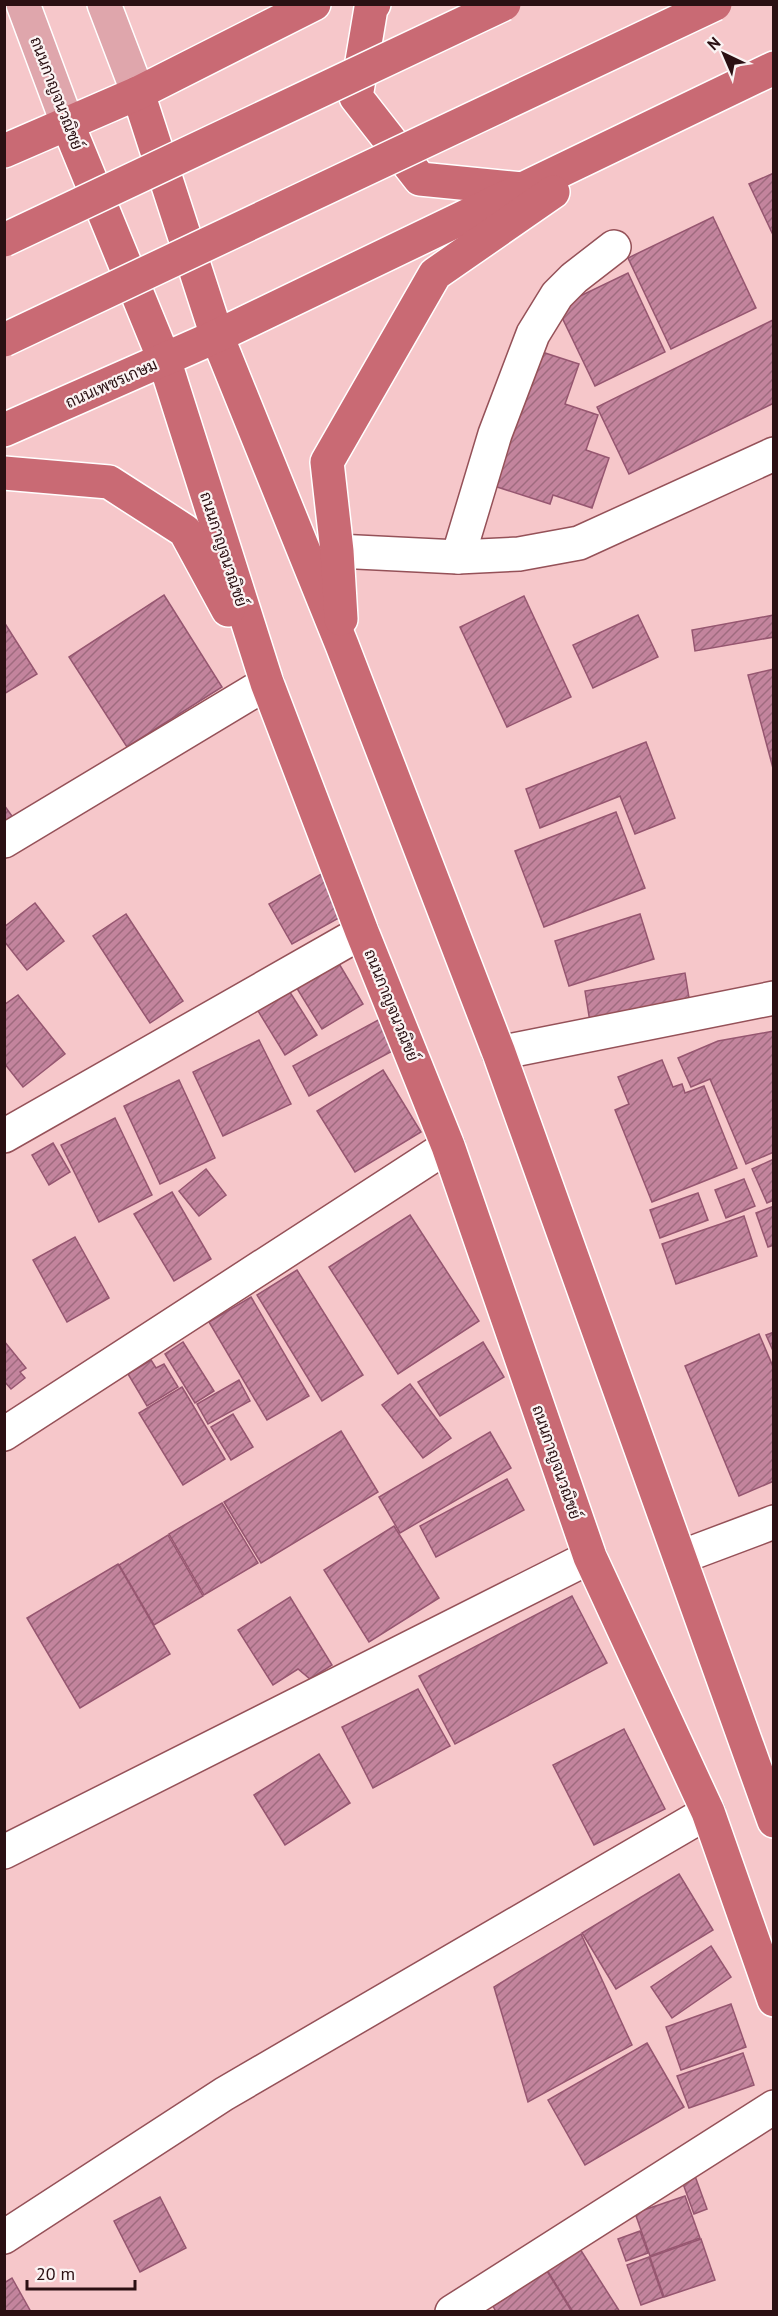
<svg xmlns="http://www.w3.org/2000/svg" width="778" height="2316" viewBox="0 0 778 2316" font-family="'PT Sans',Sarabun,sans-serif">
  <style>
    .building { fill: url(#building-hatch); stroke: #965670; stroke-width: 1.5 }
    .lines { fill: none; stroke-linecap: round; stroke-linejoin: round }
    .minor-casing { stroke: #955158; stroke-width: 36 }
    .major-casing { stroke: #fff; stroke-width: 36 }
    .highway-casing { stroke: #fff; stroke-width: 36 }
    .minor { stroke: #fff; stroke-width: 33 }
    .major { stroke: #dfa6ac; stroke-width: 33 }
    .highway { stroke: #c96a74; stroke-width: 33 }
    .highway-bridge-casing { stroke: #fff; stroke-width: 36; stroke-linecap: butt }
    .highway-bridge { stroke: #c96a74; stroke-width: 33 }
    .labels { text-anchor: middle; stroke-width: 4.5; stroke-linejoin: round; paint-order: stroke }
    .street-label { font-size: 16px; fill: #2b1013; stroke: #fbf3f3 }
  </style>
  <defs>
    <pattern id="building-hatch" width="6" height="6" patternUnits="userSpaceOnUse" patternTransform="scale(1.5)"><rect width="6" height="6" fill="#c3849d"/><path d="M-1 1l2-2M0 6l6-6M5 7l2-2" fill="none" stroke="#9f6b7f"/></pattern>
  </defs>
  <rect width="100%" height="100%" fill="#f6c7ca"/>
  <g class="building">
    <path d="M774,173v64l-25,-53z"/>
    <path d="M713,217l43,91 -85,41 -43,-91z"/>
    <path d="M628,273l37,79 -70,34 -38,-79z"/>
    <path d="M773,320l1,83 -145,71 -32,-67z"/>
    <path d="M539,351l40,13 -14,40 33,11 -12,35 23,8 -17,50 -39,-13 -3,9 -56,-18z"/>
    <path d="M164,595l58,92 -95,60 -58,-90z"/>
    <path d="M524,596l47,101 -64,30 -47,-100z"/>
    <path d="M638,615l20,42 -65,31 -20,-43z"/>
    <path d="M774,615v22l-79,14 -3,-21z"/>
    <path d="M4,622l33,52 -33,20z"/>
    <path d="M774,669v103l-26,-97z"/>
    <path d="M646,742l29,76 -40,16 -15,-38 -80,32 -14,-39z"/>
    <path d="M4,805l8,11 -8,6z"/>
    <path d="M616,812l29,76 -101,39 -29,-76z"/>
    <path d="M323,873l23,41 -54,30 -23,-40z"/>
    <path d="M35,903l29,38 -37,29 -23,-29v-14z"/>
    <path d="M126,914l57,87 -33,22 -57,-87z"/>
    <path d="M640,914l14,45 -85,27 -14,-45z"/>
    <path d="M335,957l28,47 -41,25 -29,-47z"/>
    <path d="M685,973l5,31 -100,18 -5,-31z"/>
    <path d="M286,986l31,49 -32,20 -30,-49z"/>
    <path d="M18,995l47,59 -42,33 -19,-24v-58z"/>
    <path d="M382,1018l16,30 -89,48 -16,-30z"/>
    <path d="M774,1031v121l-28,12 -36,-85 -19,8 -13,-29 40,-17z"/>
    <path d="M259,1040l32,64 -68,32 -30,-64z"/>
    <path d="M662,1060l11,27 9,-3 3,9 19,-7 33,82 -85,34 -37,-92 14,-6 -11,-27z"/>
    <path d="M383,1070l38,62 -66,40 -38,-61z"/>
    <path d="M179,1080l36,78 -55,26 -36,-78z"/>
    <path d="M115,1118l37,77 -53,27 -38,-77z"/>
    <path d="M53,1143l17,29 -21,13 -17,-30z"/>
    <path d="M774,1159v41l-7,3 -15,-34z"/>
    <path d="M206,1169l20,26 -27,21 -20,-25z"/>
    <path d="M744,1179l11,27 -29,12 -11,-28z"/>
    <path d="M172,1192l39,67 -37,22 -40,-67z"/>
    <path d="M698,1193l10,27 -48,18 -10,-28z"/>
    <path d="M774,1206v39l-6,2 -12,-34z"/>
    <path d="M410,1215l69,106 -81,53 -69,-107z"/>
    <path d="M744,1216l13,40 -81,28 -14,-40z"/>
    <path d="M75,1237l34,61 -42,24 -34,-62z"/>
    <path d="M297,1270l66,105 -41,26 -65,-106z"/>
    <path d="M251,1297l58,99 -42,24 -58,-98z"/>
    <path d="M774,1332v21l-8,-18z"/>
    <path d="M759,1334l15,35v112l-35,15 -54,-130z"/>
    <path d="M4,1341l22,27 -6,4 5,6 -14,11 -7,-8z"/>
    <path d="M183,1342l31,49 -19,12 -30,-49z"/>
    <path d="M483,1342l21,35 -64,39 -22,-34z"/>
    <path d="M151,1360l5,8 8,-4 14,23 -31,19 -19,-32z"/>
    <path d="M239,1380l11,21 -42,23 -11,-20z"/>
    <path d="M410,1384l41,54 -28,20 -41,-53z"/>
    <path d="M182,1387l43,72 -42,26 -44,-72z"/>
    <path d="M233,1414l20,33 -22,13 -20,-33z"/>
    <path d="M341,1431l37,61 -117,71 -37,-61z"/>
    <path d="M490,1432l21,36 -111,65 -21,-36z"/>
    <path d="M507,1479l17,31 -88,47 -16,-31z"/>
    <path d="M222,1503l36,60 -54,32 -35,-61z"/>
    <path d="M394,1526l45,72 -70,44 -45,-72z"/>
    <path d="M168,1535l35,61 -49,29 -35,-60z"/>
    <path d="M118,1564l52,90 -90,54 -53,-90z"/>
    <path d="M572,1596l35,67 -152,81 -36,-68z"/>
    <path d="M290,1597l42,68 -22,14 -12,-10 -25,16 -35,-55z"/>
    <path d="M418,1689l32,57 -77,42 -31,-61z"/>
    <path d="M624,1729l41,80 -71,36 -41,-80z"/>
    <path d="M319,1754l31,49 -65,42 -31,-50z"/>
    <path d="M679,1874l34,56 -97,59 -34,-56z"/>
    <path d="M581,1934l51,111 -104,57 -34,-115z"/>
    <path d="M711,1946l20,31 -59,41 -21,-31z"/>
    <path d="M731,2004l15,43 -65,23 -15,-43z"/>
    <path d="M647,2043l37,64 -99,58 -37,-65z"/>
    <path d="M743,2053l11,32 -65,23 -12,-32z"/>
    <path d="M695,2176l12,33 -13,5 -12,-33z"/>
    <path d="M685,2196l15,42 -50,18 -15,-43z"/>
    <path d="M160,2197l26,51 -46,24 -26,-51z"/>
    <path d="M640,2231l8,22 -22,8 -8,-22z"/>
    <path d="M701,2239l14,41 -51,17 -14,-40z"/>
    <path d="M580,2249l40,63h-47l-26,-42z"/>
    <path d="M649,2257l14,40 -22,8 -14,-40z"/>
    <path d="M547,2271l25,41h-76l-3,-6z"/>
    <path d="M12,2278l19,34h-27v-29z"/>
  </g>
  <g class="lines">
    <g class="minor-casing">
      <g id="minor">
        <path d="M337,551l121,6 61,-3 60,-11 195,-89"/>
        <path d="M458,557l37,-123 38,-100 24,-39 17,-17 40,-31"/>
        <path d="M4,841l263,-158"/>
        <path d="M499,1053l275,-55"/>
        <path d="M4,1136l358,-204"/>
        <path d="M4,1434l444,-288"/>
        <path d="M681,1557l93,-35"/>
        <path d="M4,1852l586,-295"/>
        <path d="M4,2237l220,-143 484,-282"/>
        <path d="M452,2312l322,-205"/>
      </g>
    </g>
    <g class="major-casing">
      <g id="major">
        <path d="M23,4l45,121"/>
        <path d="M104,4l34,89"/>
      </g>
    </g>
    <g class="highway-casing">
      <g id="highway">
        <path d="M374,4l-3,4 -15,89 64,82 102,10"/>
        <path d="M138,93l79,243 125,309 157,408 275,768"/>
        <path d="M68,125l96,234 103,324 95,249 86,214 142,411 118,255 66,188"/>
        <path d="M4,151l134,-58 176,-89"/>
        <path d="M4,430l213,-94 557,-268"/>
        <path d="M4,473l105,9 76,49 43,79"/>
        <path d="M341,619l-4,-68 -10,-89 108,-188 118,-82"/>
      </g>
    </g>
    <use href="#minor" class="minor"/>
    <use href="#major" class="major"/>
    <use href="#highway" class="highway"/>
    <g class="highway-bridge-casing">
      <g id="highway-bridge">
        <path d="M4,240l500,-236"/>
        <path d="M4,340l711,-336"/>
      </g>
    </g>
    <use href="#highway-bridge" class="highway-bridge"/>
  </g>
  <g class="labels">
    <g class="street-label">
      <text transform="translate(57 93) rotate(69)" y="6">ถนนกาญจนวณิชย์</text>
      <text transform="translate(111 383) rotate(-24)" y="6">ถนนเพชรเกษม</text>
      <text transform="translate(224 549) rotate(72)" y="6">ถนนกาญจนวณิชย์</text>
      <text transform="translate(392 1005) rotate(68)" y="6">ถนนกาญจนวณิชย์</text>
      <text transform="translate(557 1462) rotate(71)" y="6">ถนนกาญจนวณิชย์</text>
    </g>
  </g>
  <rect width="778" height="2316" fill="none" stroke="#2b1013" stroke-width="12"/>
  <g transform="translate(724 54) rotate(316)" stroke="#fbf3f3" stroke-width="4.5" paint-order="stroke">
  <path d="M0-4.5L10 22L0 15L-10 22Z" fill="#2b1013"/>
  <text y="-9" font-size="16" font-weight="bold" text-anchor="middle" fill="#2b1013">N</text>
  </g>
  <path d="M27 2280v9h108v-9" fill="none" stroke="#2b1013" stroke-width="3"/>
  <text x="36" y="2280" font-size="18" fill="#2b1013" stroke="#fbf3f3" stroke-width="4.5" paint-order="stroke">20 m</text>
</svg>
